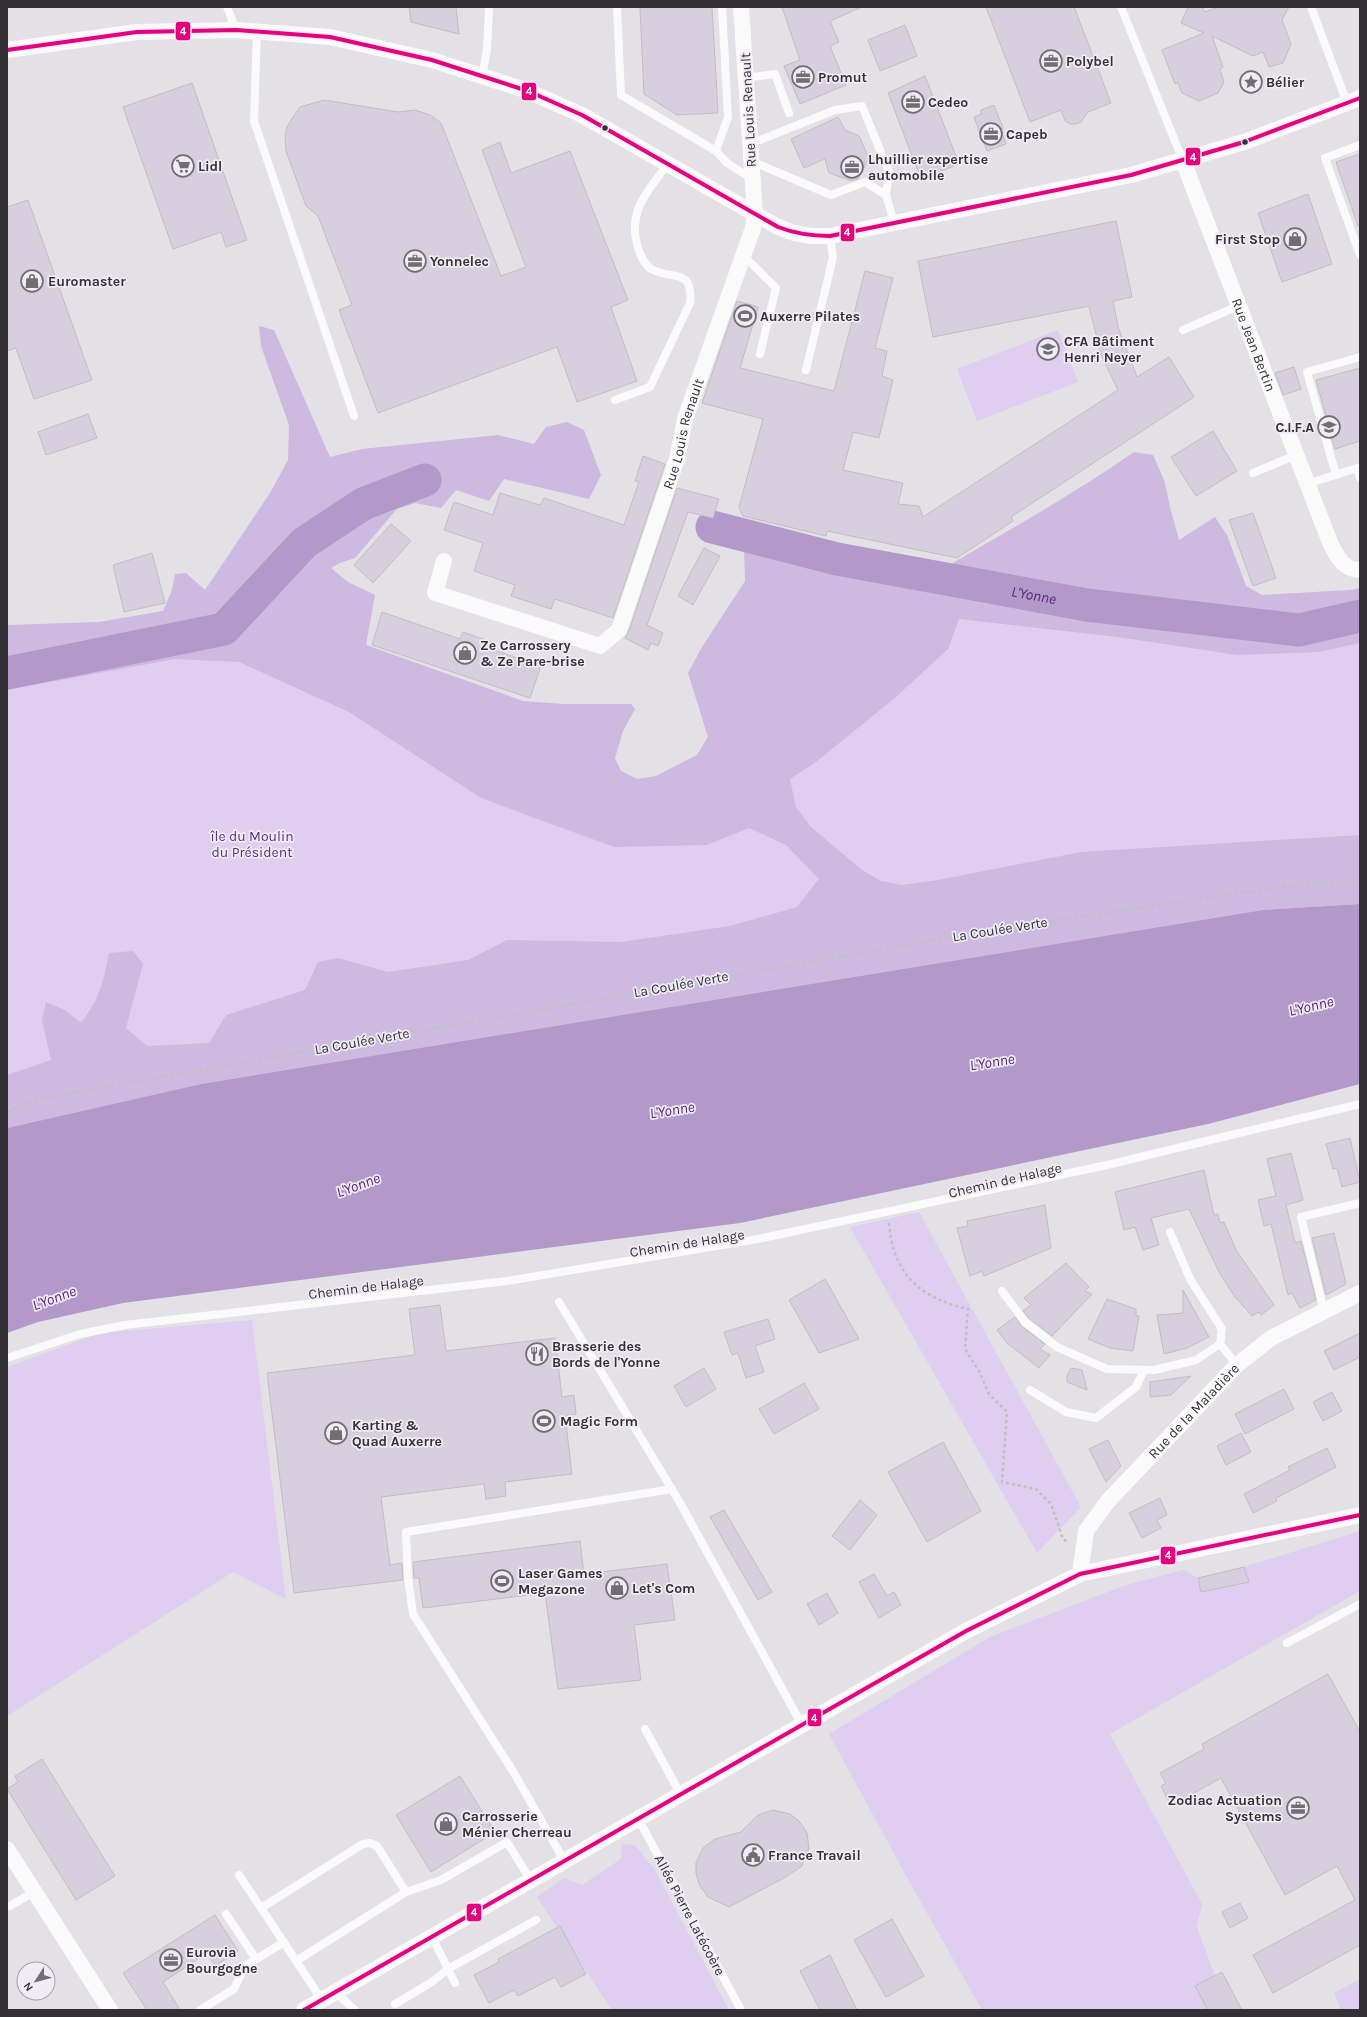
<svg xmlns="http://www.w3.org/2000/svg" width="1367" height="2017" viewBox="0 0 1367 2017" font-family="Karla,sans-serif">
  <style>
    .green { fill: #dfceef }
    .forest { fill: #ceb9e1 }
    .water { fill: #b399c9 }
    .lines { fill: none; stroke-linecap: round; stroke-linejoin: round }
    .river { stroke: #b399c9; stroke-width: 33 }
    .building { fill: #d7cede; stroke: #c1bec3 }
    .path { stroke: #c0c0c2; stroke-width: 2.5; stroke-dasharray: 3 3; stroke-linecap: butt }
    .lane { stroke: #fbfafb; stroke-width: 8 }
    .street { stroke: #fbfafb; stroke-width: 16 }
    .bus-1-casing { stroke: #f0ebf5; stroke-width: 7 }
    .bus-1 { stroke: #e5007d; stroke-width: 4 }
    .bus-dot { fill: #333135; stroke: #f0ebf5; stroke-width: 1.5 }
    .labels { text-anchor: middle; stroke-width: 3.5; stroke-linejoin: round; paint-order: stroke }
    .poi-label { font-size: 14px; font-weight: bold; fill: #333135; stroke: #f0ebf5; text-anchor: start }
    .street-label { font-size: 14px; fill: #333135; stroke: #f0ebf5 }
    .park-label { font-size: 14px; fill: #5f3181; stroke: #f0ebf5 }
    .water-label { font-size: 15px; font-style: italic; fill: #552776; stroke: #f0ebf5 }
    .line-badge { stroke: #f0ebf5; stroke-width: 1.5 }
    .badge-label { font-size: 11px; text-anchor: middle; font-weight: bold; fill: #fff }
  </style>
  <rect width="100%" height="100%" fill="#e3e0e6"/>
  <g class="green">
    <path d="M1058,330l20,52 -101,39 -20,-52z"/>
    <path d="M883,572l430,36 47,-10v316l-1159,170 -194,44v-438l63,-12 188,-91 108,58 271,134 19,-3 41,-21 11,-18z"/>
    <path d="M919,1212l162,295 -44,46 -187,-326z"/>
    <path d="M252,1320l34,279 -53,-27 -226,144v-349l93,-34z"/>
    <path d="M1360,1531v60l-250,143 92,170 -5,23 18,49 -7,34h-226l-67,-118 -86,-158 161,-97 136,-52 57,-15 15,8 4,14 46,-10 -4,-15z"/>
    <path d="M622,1844l13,1 20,25 74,140h-117l-75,-113 27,-19 18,7 39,-26z"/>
    <path d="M1360,1979v31h-19l-7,-17z"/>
  </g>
  <path class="forest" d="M259,326l15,4 56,127 32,-8 136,-14 36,9 12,-17 21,-5 17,8 17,45 -12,24 -85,-20 -15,22 -33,-11 -15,18 -26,-5 -18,6 -42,49 -15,5 -9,5 17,14 27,13 -9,50 157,56 41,3h67l4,5 -12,22 -8,27 6,13 16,8 19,-3 41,-21 11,-18 -20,-64 14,-26 43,-66 -1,-34 -17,-31 106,27 118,21c62,-36 124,-71 183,-112l19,3 11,25 7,31 8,29 36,-23 12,18 19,51 16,9 88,-5 10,-2v55l-42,9 -81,3 -119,-18 -159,-18 -11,30 -52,48 -80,65 -26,17 6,28 15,20 51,43 19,11 20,4 37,-5 143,-28 279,-17v69l-97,6 -1062,174 -194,44v-53l44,-15 -9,-40 4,-18 19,8 16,13c19,-25 22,-40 28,-70l24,-2 10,13 -17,64 21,18 62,-3 17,-28 79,-25 13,-28 20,-4 50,14 80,-12 39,-20 114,2 109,-16 67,-19 22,-28 -33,-34 -37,-17 -42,17 -93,2 -133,-49 -132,-86 -110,-50 -64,-3 -168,31v-65l92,-3 64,-11 9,-21 3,-16 11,-1 19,17 65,-97 18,-33 1,-35 -28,-79z"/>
  <path class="water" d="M1360,904v180l-152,40 -468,99 -617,80 -85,19 -31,11v-205l194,-44 1062,-174z"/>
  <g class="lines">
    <g class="river">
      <path id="s1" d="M712,527l125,32 250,46 212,25 61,-14"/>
      <path d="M7,673l217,-44 80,-86 59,-39 62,-24"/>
    </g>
  </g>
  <g class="building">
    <path d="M409,7h47l3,27 -48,-12z"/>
    <path d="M640,7h72l6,106 -41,2 -33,-21z"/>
    <path d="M782,7h80l-32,14 9,21 -9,4 16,39 -46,19 -16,-38 16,-6z"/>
    <path d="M986,7h88l37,96 -23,9 -7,10 -5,2h-6l-5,-3 -4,-11 -31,12z"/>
    <path d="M1188,7h14l3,5 13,-5h71l-7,13 9,24 -8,19 -14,4 -6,-15 -10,4 -41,-20 11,31 -3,3 4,12 -6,11 -19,8 -17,-8 -4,-10 -3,1 -13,-34 42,-17 -23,-10z"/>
    <path d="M905,25l12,31 -37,15 -12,-31z"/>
    <path d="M925,76l34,88 -38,15 -33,-86z"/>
    <path d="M192,83l55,157 -21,7 -5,-15 -48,17 -50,-142z"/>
    <path d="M324,100l74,12 17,-2 15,5 11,8 60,153 25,-9 -44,-117 18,-8 11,31 59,-22 58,149 -17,7 26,74 -60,21 -20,-55 -179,66 -39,-103 13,-5 -34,-89 -12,-10 -20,-55 -1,-15 2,-9 6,-10 7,-10z"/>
    <path d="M994,105l9,23 -2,2 5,14 -19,7 -13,-34 7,-3v-4z"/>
    <path d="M838,117l7,13 14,6 10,22 -11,21 -6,2 -23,-8 -4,-14 -21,9 -13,-29z"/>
    <path d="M1360,154v72h-2l-22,-64z"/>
    <path d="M1308,194l24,70 -50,18 -24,-69z"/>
    <path d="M28,200l64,180 -58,19 -18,-51 -9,3v-144z"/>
    <path d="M1116,221l16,76 -19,4 5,26 19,50 32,-20 25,40 -183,120 2,4 -56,37 -130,-27 -1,5 -83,-20 -4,-9 24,-88 -61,-16 35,-102 21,6 -18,61 94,23 31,-120 28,7 -18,70 12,3 -5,25 11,4 -14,58 -26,-6 -10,38 60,13 -5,21 21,2 4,11 195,-127 -17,-35 -12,-49 -156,31 -15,-76z"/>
    <path d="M1294,367l7,22 -18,6 -8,-22z"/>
    <path d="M1360,368v73l-25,8 -19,-69z"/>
    <path d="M88,414l9,24 -51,17 -8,-23z"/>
    <path d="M1213,431l24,40 -41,25 -25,-39z"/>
    <path d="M643,456l22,8 -52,154 -58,-19 -4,10 -40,-13 4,-11 -41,-14 9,-28 -39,-13 10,-28 39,13 7,-22 40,12 4,-7 80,27 15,-43 -4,-1z"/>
    <path d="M677,488l42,11 -6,19 -25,-6 -41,113 16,8 -5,13 -7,-3 -3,7 -23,-12 5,-10z"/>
    <path d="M1253,513l23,65 -23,8 -24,-66z"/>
    <path d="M391,524l20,17 -38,42 -19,-18z"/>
    <path d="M704,548l16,8 -27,49 -15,-9z"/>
    <path d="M152,553l13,50 -41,9 -11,-47z"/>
    <path d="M382,612l78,27 3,-7 32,11 -1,7 47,16 -11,32 -158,-53z"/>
    <path d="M1350,1138l10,44 -18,5 -5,-19 -4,1 -7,-25z"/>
    <path d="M1291,1153l12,47 -17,5 9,38 6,-2 15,59 -16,8 -8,-15 -4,2 -17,-71 -7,2 -6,-26 18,-4 -9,-37z"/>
    <path d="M1204,1170l10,45 4,-1 2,9 4,-1 12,28 38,55 -13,10 -2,-3 -7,4 -17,-19 -15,-23 -31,-65 -38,9 8,27 -16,5 -8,-23 -11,3 -9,-38z"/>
    <path d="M1045,1205l6,43 -67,28 -2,-5 -12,5 -13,-48 11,-2 -1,-5z"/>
    <path d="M1334,1233l12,51 -20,11 -14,-57z"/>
    <path d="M1066,1263l23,24 -4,4 7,3 -40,42 -23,-18 -6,-7 8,-6 -7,-7z"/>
    <path d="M825,1279l34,60 -40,14 -30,-53z"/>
    <path d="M1183,1290l26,47 -22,11 -23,6 -7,-39 26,-2z"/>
    <path d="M1107,1299l29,10v7h3l-6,35 -23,-3 -22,-9z"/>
    <path d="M440,1305l6,46 109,-13 7,59 12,-2 2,19 -11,2 7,58 -67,8 1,14 -20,3 -2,-15 -103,13 9,68 12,-2 1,17 -109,13 -27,-220 148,-18 -6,-46z"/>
    <path d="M1015,1317l6,9 24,18 -5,5 10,6 -11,13 -32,-25 -10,-13z"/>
    <path d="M768,1319l7,20 -20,7 9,26 -18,6 -8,-25 -6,2 -8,-23z"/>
    <path d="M1360,1333v24l-26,13 -10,-19z"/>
    <path d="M704,1368l12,21 -30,18 -12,-21z"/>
    <path d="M1071,1368l11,2 5,20 -20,-8v-6z"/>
    <path d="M1191,1376l-20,19 -21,2v-15z"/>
    <path d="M804,1383l15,26 -45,25 -15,-25z"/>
    <path d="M1284,1389l10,20 -49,25 -10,-20z"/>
    <path d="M1332,1392l10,19 -19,10 -10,-19z"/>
    <path d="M1241,1433l10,19 -25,13 -9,-19z"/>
    <path d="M1108,1440l13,26 -15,16 -17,-33z"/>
    <path d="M943,1442l38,69 -54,31 -39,-70z"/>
    <path d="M1327,1448l9,19 -58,30 -2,2 1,2 -24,12 -9,-19 46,-24 -2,-3z"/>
    <path d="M1160,1498l7,17 -10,5 4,8 -19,10 -13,-25z"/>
    <path d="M860,1500l17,15 -27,35 -18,-14z"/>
    <path d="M724,1510l48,82 -14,8 -48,-83z"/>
    <path d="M580,1541l4,33 83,-10 8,56 -41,5 7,55 -83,9 -13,-96 -122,15 -4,-30h-5l-1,-16z"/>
    <path d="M1244,1567l5,15 -48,10 -3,-14z"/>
    <path d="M874,1574l13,22 7,-4 7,13 -22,13 -20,-36z"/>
    <path d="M827,1593l11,20 -19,12 -12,-21z"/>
    <path d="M1328,1674l32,58v213l-87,48 -20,-38 102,-55 -18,-34 -52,29 -64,-117 -50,28 -10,-20 5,-3 -6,-10 44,-24 -2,-5z"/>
    <path d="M42,1759l73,117 -39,24 -69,-111 11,-7 -3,-6z"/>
    <path d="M460,1776l35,56 -64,40 -35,-57z"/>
    <path d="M773,1810l17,4 9,7 8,12 2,15 -7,18 -18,12 -55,29 -21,-10 -8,-11 -4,-13v-10l7,-15 12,-9 26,-7 17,-17z"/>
    <path d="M1240,1903l8,15 -18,10 -8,-16z"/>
    <path d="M215,1915l23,36 -23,15 -8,-13 -44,29 17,28h-33l-24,-37z"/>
    <path d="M892,1919l32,57 -38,21 -32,-57z"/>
    <path d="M560,1926l26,48 -25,13 -6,-10 -37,19 -4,-6 -25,13 -15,-28 25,-13 -1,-3z"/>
    <path d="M830,1955l27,55h-37l-20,-39z"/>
    <path d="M1222,1972l20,38h-34l-13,-24z"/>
  </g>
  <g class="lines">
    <g class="path">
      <path d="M7,1112l31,-13 958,-170 300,-44h64"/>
      <path d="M889,1223c4,51 31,75 79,86l-3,40 14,22 10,23 18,18 -5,70 34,7 15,15 12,35 5,3"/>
    </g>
    <g class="lane">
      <path d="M227,7l9,23"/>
      <path d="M617,7l4,88 95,56 11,12 25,16"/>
      <path d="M1121,7l62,154"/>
      <path d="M1311,7l36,96"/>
      <path d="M257,32l-3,89 100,295"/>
      <path d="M482,76l5,-27 2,-40"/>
      <path d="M746,78l29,-4 14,39"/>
      <path d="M750,144l85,-34 27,-4 27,66 -3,23"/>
      <path d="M1360,145l-35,13 35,97"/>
      <path d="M716,151l12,-34 -6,-110"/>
      <path d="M751,161l80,34 34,-13 21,13 8,28"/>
      <path d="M743,255l33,33 -16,66"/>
      <path d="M1183,330l55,-24"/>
      <path d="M806,370l27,-113 -3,-21"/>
      <path d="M615,400l35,-13 40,-84c3,-35 -16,-23 -37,-33 -7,-3 -11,-12 -14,-19 -13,-39 7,-57 28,-86"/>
      <path d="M1357,468l3,10"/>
      <path d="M1253,473l43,-18"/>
      <path d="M1336,475l-29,-103 53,-15"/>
      <path d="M1307,484l53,-17"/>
      <path d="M1170,1232l20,47 32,50 -2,15 17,21"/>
      <path d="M1002,1291l23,31 32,25 50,22 47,1 42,-10 24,-16"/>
      <path d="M559,1302l120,199 123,224"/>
      <path d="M1324,1311l-23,-94 59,-14"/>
      <path d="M7,1358l73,-24 45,-9 382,-44 251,-42 349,-74 253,-61"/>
      <path d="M1030,1390l36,22 30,6 40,-31 8,-17"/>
      <path d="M1287,1643l73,-39"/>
      <path d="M645,1729l36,66"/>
      <path d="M639,1820l102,190"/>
      <path d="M565,1862l-51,-89 -101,-159 -5,-36 -2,-46 266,-43"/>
      <path d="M239,1875l83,125"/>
      <path d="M406,1892l35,-12 66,-38 24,39"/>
      <path d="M10,1906l24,-14"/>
      <path d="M261,1908l102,-64 7,-1 7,3 29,46 -110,69"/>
      <path d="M226,1914l30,45"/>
      <path d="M432,1937l23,46"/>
      <path d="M335,1992l20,18"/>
      <path d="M395,2004l37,-22 16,-13 88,-49"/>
      <path d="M200,2010l34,-21 11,-23 39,-24"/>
    </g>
    <g class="street">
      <path d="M7,50l130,-18 99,-2 94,7 102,23 96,31 54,24 196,112 16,6 17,3h19l301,-61 113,-33 116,-44"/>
      <path id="s2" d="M1183,161l148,384c7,13 13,25 29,25"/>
      <path id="s3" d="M444,561l-9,32 165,53 19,-16 58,-171 8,-40 68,-191 2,-13 -14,-208"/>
      <path id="s4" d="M1080,1574l6,-43 22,-30 129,-136 34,-27 89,-45"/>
      <path d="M7,1849l103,161"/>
      <path d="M304,2010l662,-379 114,-57 280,-59"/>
    </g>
    <g class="bus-1-casing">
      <g id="bus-1">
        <path d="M7,50l130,-18 99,-2 94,7 102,23 96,31 54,24 196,112c18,7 33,9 52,9l301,-61 113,-33 116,-44"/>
        <path d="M304,2010l662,-379 114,-57 280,-59"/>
      </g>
    </g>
    <use href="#bus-1" class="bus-1"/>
  </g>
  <defs>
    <g id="office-ring" transform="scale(1.15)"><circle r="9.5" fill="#f0ebf5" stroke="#716e73" stroke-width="1.5"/><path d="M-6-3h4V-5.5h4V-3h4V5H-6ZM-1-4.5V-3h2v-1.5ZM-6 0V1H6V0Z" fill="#716e73"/></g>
    <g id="sight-ring" transform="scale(1.15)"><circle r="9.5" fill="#f0ebf5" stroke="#716e73" stroke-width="1.5"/><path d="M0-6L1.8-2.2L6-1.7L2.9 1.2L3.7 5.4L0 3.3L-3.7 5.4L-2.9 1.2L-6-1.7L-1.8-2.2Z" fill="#716e73"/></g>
    <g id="supermarket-ring" transform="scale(1.15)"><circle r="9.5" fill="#f0ebf5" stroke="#716e73" stroke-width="1.5"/><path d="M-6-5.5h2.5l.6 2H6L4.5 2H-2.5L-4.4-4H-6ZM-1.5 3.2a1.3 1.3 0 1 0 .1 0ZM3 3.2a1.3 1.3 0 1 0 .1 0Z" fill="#716e73"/></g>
    <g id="shop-ring" transform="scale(1.15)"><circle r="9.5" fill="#f0ebf5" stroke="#716e73" stroke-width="1.5"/><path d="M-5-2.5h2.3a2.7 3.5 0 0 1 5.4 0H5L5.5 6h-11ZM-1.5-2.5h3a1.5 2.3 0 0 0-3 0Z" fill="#716e73"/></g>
    <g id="stadium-ring" transform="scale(1.15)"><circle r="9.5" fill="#f0ebf5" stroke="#716e73" stroke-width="1.5"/><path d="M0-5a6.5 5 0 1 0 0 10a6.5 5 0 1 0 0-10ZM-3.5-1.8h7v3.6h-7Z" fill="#716e73"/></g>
    <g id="university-ring" transform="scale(1.15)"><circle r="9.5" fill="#f0ebf5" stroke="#716e73" stroke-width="1.5"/><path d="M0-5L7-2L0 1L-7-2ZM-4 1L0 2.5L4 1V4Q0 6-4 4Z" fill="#716e73"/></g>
    <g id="restaurant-ring" transform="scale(1.15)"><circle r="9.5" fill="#f0ebf5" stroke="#716e73" stroke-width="1.5"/><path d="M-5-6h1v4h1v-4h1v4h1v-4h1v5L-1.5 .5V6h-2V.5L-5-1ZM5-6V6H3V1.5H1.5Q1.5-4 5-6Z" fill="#716e73"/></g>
    <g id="civic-ring" transform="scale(1.15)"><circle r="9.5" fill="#f0ebf5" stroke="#716e73" stroke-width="1.5"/><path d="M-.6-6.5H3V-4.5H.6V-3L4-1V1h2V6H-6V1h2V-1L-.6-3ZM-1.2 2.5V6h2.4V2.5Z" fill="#716e73"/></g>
  </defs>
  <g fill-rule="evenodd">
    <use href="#office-ring" x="1051" y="61"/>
    <use href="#office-ring" x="803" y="77"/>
    <use href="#sight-ring" x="1251" y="82"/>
    <use href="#office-ring" x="913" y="102"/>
    <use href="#office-ring" x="991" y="134"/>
    <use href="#supermarket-ring" x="183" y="166"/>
    <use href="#office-ring" x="852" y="167"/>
    <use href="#shop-ring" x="1295" y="239"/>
    <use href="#office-ring" x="415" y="261"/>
    <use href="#shop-ring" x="32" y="281"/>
    <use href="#stadium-ring" x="745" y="316"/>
    <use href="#university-ring" x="1048" y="349"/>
    <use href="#university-ring" x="1329" y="427"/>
    <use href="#shop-ring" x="465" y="653"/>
    <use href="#restaurant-ring" x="537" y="1354"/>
    <use href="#stadium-ring" x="544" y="1421"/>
    <use href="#shop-ring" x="336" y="1433"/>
    <use href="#stadium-ring" x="502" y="1581"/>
    <use href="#shop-ring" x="617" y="1588"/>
    <use href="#office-ring" x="1298" y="1808"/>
    <use href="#shop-ring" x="446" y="1824"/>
    <use href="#civic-ring" x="753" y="1855"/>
    <use href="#office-ring" x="171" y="1960"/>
  </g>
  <g class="bus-dot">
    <circle cx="605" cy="128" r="3.5"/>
    <circle cx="1245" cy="142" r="3.5"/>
  </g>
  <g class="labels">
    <g class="poi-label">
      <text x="1066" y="66">Polybel</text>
      <text x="818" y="82">Promut</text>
      <text x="1266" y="87">Bélier</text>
      <text x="928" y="107">Cedeo</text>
      <text x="1006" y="139">Capeb</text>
      <text x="868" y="164">Lhuillier expertise<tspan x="868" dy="16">automobile</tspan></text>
      <text x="198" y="171">Lidl</text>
      <text x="1280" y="244" text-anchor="end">First Stop</text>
      <text x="430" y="266">Yonnelec</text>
      <text x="48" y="286">Euromaster</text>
      <text x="760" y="321">Auxerre Pilates</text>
      <text x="1064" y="346">CFA Bâtiment<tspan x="1064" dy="16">Henri Neyer</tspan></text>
      <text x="1314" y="432" text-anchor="end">C.I.F.A</text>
      <text x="480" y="650">Ze Carrossery<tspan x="480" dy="16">&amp; Ze Pare-brise</tspan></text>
      <text x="552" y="1351">Brasserie des<tspan x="552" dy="16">Bords de l'Yonne</tspan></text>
      <text x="560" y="1426">Magic Form</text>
      <text x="352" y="1430">Karting &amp;<tspan x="352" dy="16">Quad Auxerre</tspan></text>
      <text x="518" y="1578">Laser Games<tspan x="518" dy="16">Megazone</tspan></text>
      <text x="632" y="1593">Let's Com</text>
      <text x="1282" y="1805" text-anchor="end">Zodiac Actuation<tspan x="1282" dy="16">Systems</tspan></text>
      <text x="462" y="1821">Carrosserie<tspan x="462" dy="16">Ménier Cherreau</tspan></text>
      <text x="768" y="1860">France Travail</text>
      <text x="186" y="1957">Eurovia<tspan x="186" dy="16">Bourgogne</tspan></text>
    </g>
    <g class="street-label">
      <text transform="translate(748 110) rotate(-93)" y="5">Rue Louis Renault</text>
      <text dy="5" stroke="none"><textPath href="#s2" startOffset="197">Rue Jean Bertin</textPath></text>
      <text dy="5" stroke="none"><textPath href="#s3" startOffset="438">Rue Louis Renault</textPath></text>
      <text transform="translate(1000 929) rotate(-9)" y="5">La Coulée Verte</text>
      <text transform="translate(681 984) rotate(-10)" y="5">La Coulée Verte</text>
      <text transform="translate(362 1041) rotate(-10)" y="5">La Coulée Verte</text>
      <text transform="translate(1005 1180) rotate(-13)" y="5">Chemin de Halage</text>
      <text transform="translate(687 1243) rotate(-9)" y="5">Chemin de Halage</text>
      <text transform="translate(366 1287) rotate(-7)" y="5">Chemin de Halage</text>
      <text dy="5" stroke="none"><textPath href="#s4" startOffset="205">Rue de la Maladière</textPath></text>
      <text transform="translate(690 1915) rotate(62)" y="5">Allée Pierre Latécoère</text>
    </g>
    <g class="park-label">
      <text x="252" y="841">île du Moulin<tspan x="252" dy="16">du Président</tspan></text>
    </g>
    <g class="water-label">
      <text dy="5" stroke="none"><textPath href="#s1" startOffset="329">L'Yonne</textPath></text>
      <text transform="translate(1311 1006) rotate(-13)" y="5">L'Yonne</text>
      <text transform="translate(992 1062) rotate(-9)" y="5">L'Yonne</text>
      <text transform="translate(672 1110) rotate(-9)" y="5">L'Yonne</text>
      <text transform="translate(358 1185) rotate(-20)" y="5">L'Yonne</text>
      <text transform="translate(54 1298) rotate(-20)" y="5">L'Yonne</text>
    </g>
  </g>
  <g class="line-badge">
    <rect x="175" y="21" width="16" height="20" rx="4" fill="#e5007d"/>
    <rect x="521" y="82" width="16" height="19" rx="4" fill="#e5007d"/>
    <rect x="1185" y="147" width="16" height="19" rx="4" fill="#e5007d"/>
    <rect x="840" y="223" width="15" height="19" rx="4" fill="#e5007d"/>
    <rect x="1160" y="1546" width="16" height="19" rx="4" fill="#e5007d"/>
    <rect x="807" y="1708" width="15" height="19" rx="4" fill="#e5007d"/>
    <rect x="466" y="1903" width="16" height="19" rx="4" fill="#e5007d"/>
  </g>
  <g class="badge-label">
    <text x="183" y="35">4</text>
    <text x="529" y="95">4</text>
    <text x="1193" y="161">4</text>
    <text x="847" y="236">4</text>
    <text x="1168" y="1559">4</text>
    <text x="814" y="1722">4</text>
    <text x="474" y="1916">4</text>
  </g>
  <rect width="1367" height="2017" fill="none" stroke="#333135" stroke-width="16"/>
  <g transform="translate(36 1981) rotate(234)"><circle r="19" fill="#f0ebf5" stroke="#a4a1a8"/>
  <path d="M0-3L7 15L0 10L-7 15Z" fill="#716e73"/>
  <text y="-6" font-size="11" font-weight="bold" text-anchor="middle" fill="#333135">N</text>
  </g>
</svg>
